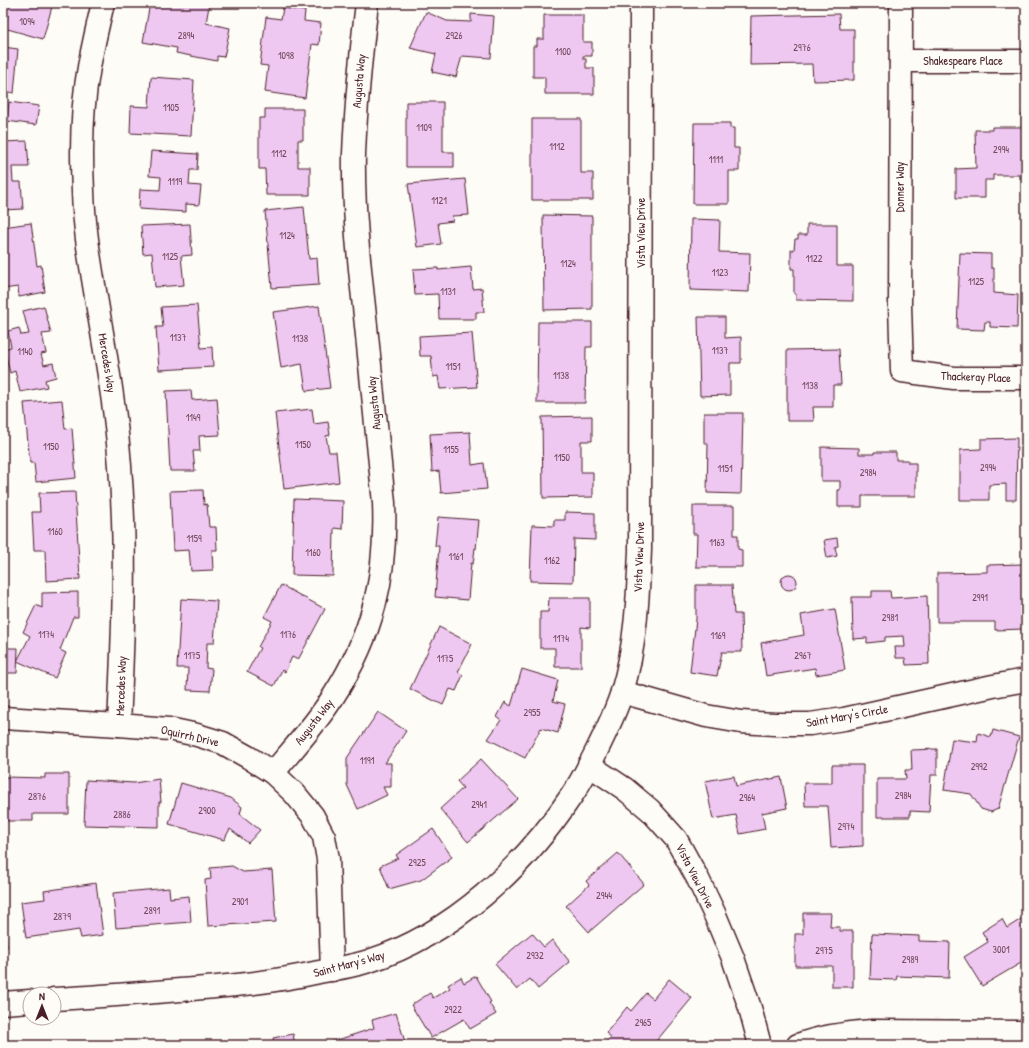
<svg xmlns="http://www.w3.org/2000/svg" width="1029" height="1048" viewBox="0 0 1029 1048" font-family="'Patrick Hand',sans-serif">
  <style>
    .building { fill: #efc8f2; stroke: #4a1f2b }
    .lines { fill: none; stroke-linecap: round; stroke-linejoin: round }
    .minor-casing { stroke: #4a1f2b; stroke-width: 25 }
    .minor { stroke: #fdfcf7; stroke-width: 22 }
    .labels { text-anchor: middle; stroke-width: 3.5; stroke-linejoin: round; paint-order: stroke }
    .number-label { font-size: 10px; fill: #73495d }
    .street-label { font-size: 12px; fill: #4a1f2b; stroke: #fdfcf7 }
  </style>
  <rect width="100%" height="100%" fill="#fdfcf7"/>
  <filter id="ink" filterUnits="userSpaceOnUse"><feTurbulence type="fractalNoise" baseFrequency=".025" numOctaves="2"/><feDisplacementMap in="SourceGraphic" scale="8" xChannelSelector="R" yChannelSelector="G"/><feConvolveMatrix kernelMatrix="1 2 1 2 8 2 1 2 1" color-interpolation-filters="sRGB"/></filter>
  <g filter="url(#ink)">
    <g class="building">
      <path d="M3,3h50l-10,36 -39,-11 4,-13 -5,-1z"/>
      <path d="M150,3h41l18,3 -3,17 24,5 -6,29 -7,-1v5l-41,-8 1,-5 -34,-6z"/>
      <path d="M985,3h20v4l-20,-1z"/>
      <path d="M283,8l22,3 -1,10 17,2 -2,22 -7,-1 -7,54 -40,-6 3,-26 -8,-1 6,-48 15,2z"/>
      <path d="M426,12l21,9 24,1v-8l23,2 -3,42 -29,-2 -6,21 -24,-5 4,-18 -26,-6z"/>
      <path d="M839,14l1,15h14v51l-41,1 -1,-17 -62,1 1,-49z"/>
      <path d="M544,15h39v27h9v14h-9v3h3v9h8v26h-49v-17h-12v-31h4v-7h7z"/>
      <path d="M3,47l15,2 -4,44 -11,-2z"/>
      <path d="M151,77l43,3 -3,56 -61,-3 1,-27 18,1z"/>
      <path d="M9,102l30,4 -3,19 -29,-4z"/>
      <path d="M406,102h37v50h11v15h-48z"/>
      <path d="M265,109h38v31h-5v27h12v28h-44l-1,-26h-6v-51h6z"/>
      <path d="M1022,114h4v65h-6v-4h-27v5h-8v18h-29v-29l20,-1 -1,-38h17v-3h30z"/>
      <path d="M532,119h49v54h12v27h-61z"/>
      <path d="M694,123h36v5h4v20h5v23h-10v33h-36z"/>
      <path d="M27,141l2,26h-17l1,15h8l2,27 -20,1v-68z"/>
      <path d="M151,151l47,3 -1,16h-7l-1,15 12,1 -2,19 -13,-1v8l-47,-3 1,-20 20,1 1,-13 -12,-1z"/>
      <path d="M465,179l4,36 -17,1 1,5 -15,2 3,21 -24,3 -9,-63z"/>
      <path d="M304,207l5,52 8,-1 2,27 -47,3 -7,-77z"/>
      <path d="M543,215l49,1v93l-48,1z"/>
      <path d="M691,219l29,1 -1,32 31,1 -1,39 -59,-2z"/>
      <path d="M31,223l6,43 4,-1 4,27 -26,5 -1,-10 -15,2v-62z"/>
      <path d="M190,224l2,31 -11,1 3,29 -29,2 -3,-34 -9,1 -2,-28z"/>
      <path d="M807,224h30v42h16v35l-57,-1v-6h-2v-25h-3v-19h3l1,-11h3v-4h9z"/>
      <path d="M960,253l31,1v14h3v25l24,2 -1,33 -27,-1v-5h-5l-1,8 -27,-1z"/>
      <path d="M471,267l2,22 9,-1 2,24h-8v7h-37l-1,-25 -23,1 -2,-26 25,-1v2z"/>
      <path d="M197,305l4,43 11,-1 1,20 -54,3 -3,-43h7l-2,-20z"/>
      <path d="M44,306l7,27 -9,1 4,19 -5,1 3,11 9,-2 3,14 -11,3 2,7 -27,5 -5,-21 -5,2 -6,-24 7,-2 -3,-16 11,-3 2,7 8,-1 -6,-23z"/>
      <path d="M319,306l11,82 -24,3 -4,-27 -21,4 -8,-56z"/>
      <path d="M698,317h27v21l16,-1v26h-11v32l-30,1z"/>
      <path d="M538,322h54v25h-6l-1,56h-48z"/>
      <path d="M472,333l5,54 -37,2 -2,-13 -5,1 -2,-21h-11l-1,-20z"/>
      <path d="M839,349l2,36h-8v22h-20l1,14h-27v-71z"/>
      <path d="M191,390l1,10 25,-2 3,37 -21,1 1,15h-7l2,20h-25l-4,-80z"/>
      <path d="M62,400l3,29 7,-1 4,50 -40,4 -2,-19h-4l-6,-60z"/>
      <path d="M312,409l2,15 14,-2 2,13 -4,1 3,16h7l3,30 -55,7 -9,-76z"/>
      <path d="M704,413h39l-2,81 -34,-1 1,-50h-4z"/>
      <path d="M592,416v25h-11v31h12v25l-50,1 -1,-81z"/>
      <path d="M470,432l2,33 12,-2 3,26 -46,4 -2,-22 -7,1 -2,-38z"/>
      <path d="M1017,438l-1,62h-10v-16l-17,1v15h-29v-50l21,-1v-10z"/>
      <path d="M821,447l38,1v6h15v-2h22v8h12v3h8v33h-54v11h-24v-17h2v-9h-19z"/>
      <path d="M203,490l1,15 3,-1 2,23h7l1,23h-5l1,20 -22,1 -2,-21 -16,1 -3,-60z"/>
      <path d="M75,492l5,87 -34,2 -1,-31h-11l-2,-38h8l-1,-19z"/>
      <path d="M294,499l49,2 -1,28 -8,-1 -1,48 -41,-1z"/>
      <path d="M693,506h41v29h4v14l4,1v17h-46l1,-33h-4z"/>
      <path d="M565,512l30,1v27l-21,-1 -1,43 -43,-1 2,-56 22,1v-6h11z"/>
      <path d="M438,517l41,3 -3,29 -1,-1 -2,16 -2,-1 -3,37 -33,-3 4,-51h-4z"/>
      <path d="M837,538l1,8 -3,1 2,9 -10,2 -3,-18z"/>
      <path d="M1023,564l1,65 -29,1v-8h-58v-49l50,-1v-7z"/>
      <circle cx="789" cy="582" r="8"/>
      <path d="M281,585l44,24 -27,51 -6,-3 -7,15 -3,-2 -8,16 -27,-14 13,-24 -2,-1 14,-26 -8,-4z"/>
      <path d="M696,585h36l2,29h7l1,38h-20l-5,24 -27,-4 6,-53z"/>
      <path d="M872,591h18l1,7 36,-2 2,68 -23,1 -1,-7h-9l-1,-11h10l-1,-11 -19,1v4l-18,2v-5l-14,1 -1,-42h20z"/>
      <path d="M78,592v25h-5l-13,33 6,3 -11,25 -38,-17 13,-25 -7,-4 13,-27 6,3v-15z"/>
      <path d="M549,598h41v30l-9,-1v40h-26v-19h-15v-36h8z"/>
      <path d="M181,599l36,2 -3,42h-7l-1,25 6,1 -2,22 -23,-1 1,-22h-11z"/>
      <path d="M835,609l10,61 -29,5 -1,-7 -49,8 -5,-33 43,-8 -3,-20z"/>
      <path d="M439,627l33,17 -14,28 5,3 -7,16 -6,-2 -7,16 -33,-16z"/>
      <path d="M3,648h15l-1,25h-14z"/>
      <path d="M522,669l36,11 -5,21 12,3 -7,29 -17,-5 -16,30 -37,-19 13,-19 -4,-3 8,-15 6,4z"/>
      <path d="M378,712l28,19 -21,32h6v24h-8l4,8 -29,14 -11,-24v-27z"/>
      <path d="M993,730l26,7 -21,72 -7,3 -10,-3 -10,-15 -27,-4 8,-51 25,3 1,-9 13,4z"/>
      <path d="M937,749v26h-6l-2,37 -19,-1v6h-33v-38h29l-1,-9h7l-1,-20z"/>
      <path d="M481,759l37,40 -50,43 -28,-33 23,-21 -6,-7z"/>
      <path d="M832,765h31v81l-32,2 -3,-42h-23l-1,-23h28z"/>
      <path d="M45,774h24v40h-36v7h-28v-44l40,1z"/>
      <path d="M734,776l2,10 45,-9 6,31 -25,5 3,16 -25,5 -4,-19 -23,4 -8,-38z"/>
      <path d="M159,779l2,23h-2v25l-75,-2 2,-45 48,3z"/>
      <path d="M181,783l50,15 11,9 -2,7 20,16 -12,13 -18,-14 -6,11 -55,-16z"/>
      <path d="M433,829l19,28 -31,23 -32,9 -9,-23 18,-8 -2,-3z"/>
      <path d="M618,853l26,31 -55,48 -23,-26 23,-21 -3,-4z"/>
      <path d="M232,866l11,6 29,-2 4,52 -68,4 -3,-46 6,-1 -1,-11z"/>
      <path d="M96,883l7,52 -22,3 -2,-8 -53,8 -5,-36 24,-3 -1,-8z"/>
      <path d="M169,888l1,10 19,-2 2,26 -75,6 -3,-35z"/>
      <path d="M3,913l4,34h-4z"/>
      <path d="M803,913h28l-1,14h10v4h13v56h-21v-21h-37v-32h8z"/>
      <path d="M1026,916v44l-44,26 -18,-29 24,-15 -6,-10 20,-13 5,9z"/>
      <path d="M532,933l12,14 8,-7 18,22 -32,27 -8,-10 -13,11 -22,-26z"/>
      <path d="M872,934l47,2v5l31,1 -1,36 -52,-2 -1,4 -26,-1z"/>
      <path d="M476,976l15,26 -2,1 7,11 -26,15 -6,-10 -33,19 -20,-33 19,-12 3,5 17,-10 -2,-3 13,-8 3,6z"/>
      <path d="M669,979l23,19 -39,47h-49l7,-8 -5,-4 21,-26 4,4 15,-18 7,6z"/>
      <path d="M396,1013l10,32h-84l52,-17 -2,-8z"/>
      <path d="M293,1034l2,11h-21l-1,-7z"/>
    </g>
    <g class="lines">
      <g class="minor-casing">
        <g id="minor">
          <path d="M103,3c-5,21 -10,43 -14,64 -7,38 -8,85 -6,124 1,38 8,75 14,112 9,54 19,108 23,163 7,86 3,173 -1,259"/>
          <path d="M901,3l-1,302 2,66 52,7h72"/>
          <path d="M901,61h125"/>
          <path d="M622,692l84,24 35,6 34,2h35l34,-5 149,-33 33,-6"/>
          <path d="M3,718l116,7 50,4 28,6 26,8 25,14 25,16 22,21 18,22 11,21 4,22 4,111"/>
          <path d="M589,765l36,24 25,21 26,29 22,40 17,36 18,43 17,50 10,37"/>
          <path d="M273,773c20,-24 43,-49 60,-76 40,-62 54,-121 51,-194 -6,-62 -13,-124 -19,-187 -6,-54 -12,-108 -11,-162 2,-51 7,-101 13,-151"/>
          <path d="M54,999c38,-2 76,-5 114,-8 51,-4 102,-8 151,-19 17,-3 34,-6 50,-11 84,-27 155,-94 203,-166 9,-13 16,-27 23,-41 10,-20 20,-40 27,-62 14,-46 16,-95 18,-142l1,-547"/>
          <path d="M3,1003l27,-2"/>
          <path d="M798,1045c24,-9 49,-12 74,-14l154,1"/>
        </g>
      </g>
      <use href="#minor" class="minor"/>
    </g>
  </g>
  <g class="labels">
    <g class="number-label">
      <text x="27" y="25">1094</text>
      <text x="186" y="39">2894</text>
      <text x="454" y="39">2926</text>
      <text x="802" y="51">2976</text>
      <text x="563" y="55">1100</text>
      <text x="286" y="59">1098</text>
      <text x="171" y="111">1105</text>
      <text x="424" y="131">1109</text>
      <text x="557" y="150">1112</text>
      <text x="1001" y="153">2994</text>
      <text x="279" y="157">1112</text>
      <text x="716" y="163">1111</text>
      <text x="175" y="185">1119</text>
      <text x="439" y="204">1121</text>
      <text x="287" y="239">1124</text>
      <text x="170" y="260">1125</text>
      <text x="814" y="262">1122</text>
      <text x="568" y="267">1124</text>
      <text x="720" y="276">1123</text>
      <text x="976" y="285">1125</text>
      <text x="448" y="295">1131</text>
      <text x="178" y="341">1137</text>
      <text x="300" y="342">1138</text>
      <text x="720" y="354">1137</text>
      <text x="25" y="355">1140</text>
      <text x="453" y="370">1151</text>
      <text x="561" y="379">1138</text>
      <text x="810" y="389">1138</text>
      <text x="193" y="421">1149</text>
      <text x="303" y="448">1150</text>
      <text x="51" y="450">1150</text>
      <text x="451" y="453">1155</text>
      <text x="562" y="461">1150</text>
      <text x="988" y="471">2994</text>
      <text x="725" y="472">1151</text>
      <text x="868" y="476">2984</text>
      <text x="55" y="535">1160</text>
      <text x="194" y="542">1159</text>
      <text x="717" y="546">1163</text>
      <text x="313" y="556">1160</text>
      <text x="456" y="560">1161</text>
      <text x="552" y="564">1162</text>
      <text x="980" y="601">2991</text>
      <text x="890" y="621">2981</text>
      <text x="46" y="638">1174</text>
      <text x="288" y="638">1176</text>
      <text x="718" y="639">1169</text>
      <text x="561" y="642">1174</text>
      <text x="192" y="659">1175</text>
      <text x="803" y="659">2967</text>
      <text x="445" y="662">1175</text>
      <text x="532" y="716">2955</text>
      <text x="367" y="764">1191</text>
      <text x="979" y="770">2992</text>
      <text x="903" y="799">2984</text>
      <text x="37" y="800">2876</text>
      <text x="747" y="801">2964</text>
      <text x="479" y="808">2941</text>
      <text x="207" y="814">2900</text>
      <text x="122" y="818">2886</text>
      <text x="846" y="830">2974</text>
      <text x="417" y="866">2925</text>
      <text x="604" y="899">2944</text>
      <text x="240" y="905">2901</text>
      <text x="152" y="914">2891</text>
      <text x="62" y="920">2879</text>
      <text x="1001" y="953">3001</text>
      <text x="824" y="954">2975</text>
      <text x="535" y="959">2932</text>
      <text x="910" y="963">2989</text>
      <text x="453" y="1013">2922</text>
      <text x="643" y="1026">2965</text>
    </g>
    <g class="street-label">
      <text x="963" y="65">Shakespeare Place</text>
      <text transform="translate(359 81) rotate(-85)" y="4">Augusta Way</text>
      <text transform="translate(900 187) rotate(-90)" y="4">Donner Way</text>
      <text transform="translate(641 233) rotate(-90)" y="4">Vista View Drive</text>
      <text transform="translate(107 363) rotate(81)" y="4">Mercedes Way</text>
      <text transform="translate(976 377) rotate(2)" y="4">Thackeray Place</text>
      <text transform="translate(374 403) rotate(-96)" y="4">Augusta Way</text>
      <text transform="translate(639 557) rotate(-88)" y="4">Vista View Drive</text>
      <text transform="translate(121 686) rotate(-88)" y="4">Mercedes Way</text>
      <text transform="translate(847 716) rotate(-10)" y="4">Saint Mary's Circle</text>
      <text transform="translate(314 722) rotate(-52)" y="4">Augusta Way</text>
      <text transform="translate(190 736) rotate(13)" y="4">Oquirrh Drive</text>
      <text transform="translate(695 876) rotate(63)" y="4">Vista View Drive</text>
      <text transform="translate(349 964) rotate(-15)" y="4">Saint Mary's Way</text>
    </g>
  </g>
  <rect width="1029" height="1048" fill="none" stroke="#fdfcf7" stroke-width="16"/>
  <rect x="8" y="8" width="1013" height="1032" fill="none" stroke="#4a1f2b" stroke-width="1.5" filter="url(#ink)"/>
  <g transform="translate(42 1006)"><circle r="19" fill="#fdfcf7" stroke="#b5a4a5"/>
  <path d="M0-3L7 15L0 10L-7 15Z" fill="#4a1f2b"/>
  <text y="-6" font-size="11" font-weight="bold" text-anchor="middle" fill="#4a1f2b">N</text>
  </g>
</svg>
